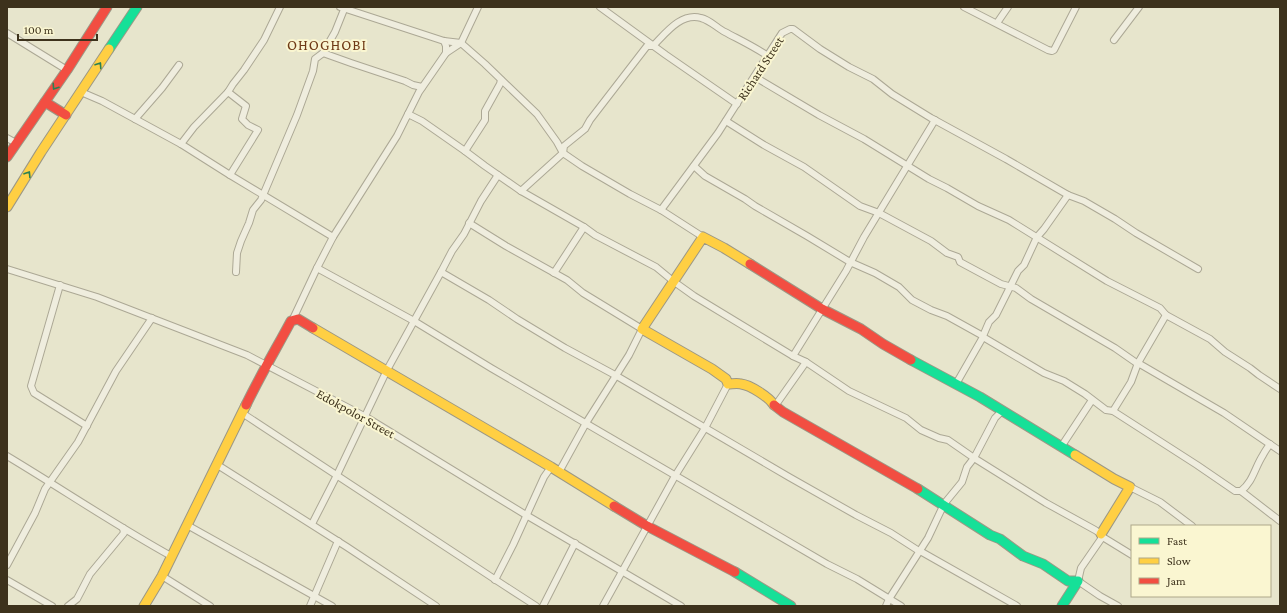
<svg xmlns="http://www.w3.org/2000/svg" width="1287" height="613" viewBox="0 0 1287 613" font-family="'Crimson Pro',serif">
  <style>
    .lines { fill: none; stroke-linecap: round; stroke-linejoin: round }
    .street-casing { stroke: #aca895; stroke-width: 8 }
    .fast-casing { stroke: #9c9885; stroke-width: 11 }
    .slow-casing { stroke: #9c9885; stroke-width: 11 }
    .jam-casing { stroke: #9c9885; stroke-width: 11 }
    .street { stroke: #efedde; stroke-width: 6 }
    .fast { stroke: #16e098; stroke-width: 9 }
    .slow { stroke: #ffcf43; stroke-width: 9 }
    .jam { stroke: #f24e42; stroke-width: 9 }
    .oneway { stroke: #2b8054 }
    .labels { text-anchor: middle; stroke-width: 4; stroke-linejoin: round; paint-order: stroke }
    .street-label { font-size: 13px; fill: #3d321c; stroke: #faf6d1 }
    .quarter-label { font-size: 15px; letter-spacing: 1px; fill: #6f3a16; stroke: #faf6d1 }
  </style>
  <rect width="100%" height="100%" fill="#e7e5cc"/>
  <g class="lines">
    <g class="street-casing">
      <g id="street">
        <path d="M340,7l104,34 17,2 24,21 52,50 20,28 6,11 19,13 48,28 31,16 42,27"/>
        <path d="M600,7l66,48 71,49"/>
        <path d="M964,7l84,43 4,1 2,-1 22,-43"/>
        <path d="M997,23l11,-16"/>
        <path d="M7,33l60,37"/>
        <path d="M1114,40l25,-33"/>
        <path d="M323,53l28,10 54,18 8,4 9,2"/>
        <path d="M446,53l15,-10 17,-36"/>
        <path d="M755,77l64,38 45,24 65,40 18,9 31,18 31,14 98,61 53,27 6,7"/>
        <path d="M81,92l21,9 79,43 49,31 103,62"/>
        <path d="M228,92l18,14 -4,13 6,6 10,5 -28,45"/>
        <path d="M408,114l11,-22 27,-39v-7l-2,-5"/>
        <path d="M135,119l27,-31 17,-23"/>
        <path d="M726,121l38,24 40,22 56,39 19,7 52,28 16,12 11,4 2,5 41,22 15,4 15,11 84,49 23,16"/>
        <path d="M7,138l9,5"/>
        <path d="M181,144l13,-17 34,-35 5,-8 11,-14 20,-30 16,-33"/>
        <path d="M465,151l20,-31v-9l15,-27 1,-4"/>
        <path d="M694,166l11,10 40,23 10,7 52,30 43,26 25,11 24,14 13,13 19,10 16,6 36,20v1l61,36 20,8 21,13 21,16 7,1 84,54 38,26h6l39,30"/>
        <path d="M521,191l42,-38 1,-7 21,-17 5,-9 57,-74h6c12,-12 28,-34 48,-28 9,2 16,10 24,14 15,8 28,14 43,24"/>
        <path d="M661,210l57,-77 64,-100 8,-4h3l27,20 29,18 24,12 19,15 39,24 75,41 62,36 16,6 31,18 21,14 62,36"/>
        <path d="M469,223l37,23 61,34 16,13 59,36 -13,26 -43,68 -27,49"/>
        <path d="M317,268l16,-31 64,-101 11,-22 14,7 43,30 20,15 36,25 63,36 11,8 61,32 17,14 21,15 99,60 13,6 43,29 57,27 15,12 18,8 9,2 26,18 72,45 49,27 6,4v5l-20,29 -3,13 22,15 18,10"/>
        <path d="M7,269l90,28 150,58 119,62 160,98 155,91"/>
        <path d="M236,272l1,-19 4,-12 8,-18 4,-13 8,-10 36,-85 16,-44 2,-12 8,-6 12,-21 10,-25"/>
        <path d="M441,272l11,-21 12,-17 17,-33 17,-26"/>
        <path d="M554,273l30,-46"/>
        <path d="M60,285l-29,101 3,7 53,33"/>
        <path d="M292,321l25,-53 97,53 77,47 336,196 30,15 44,27"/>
        <path d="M983,336l6,-14 7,-7 22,-44 6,-6 13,-28 7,-8 24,-34"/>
        <path d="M793,356l53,-85 18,-34 71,-117"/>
        <path d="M1138,363l28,-48 44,24 15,13 25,16 9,7 21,14"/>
        <path d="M956,384l27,-47"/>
        <path d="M775,406l31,-44"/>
        <path d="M1113,411l18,-29 7,-19 86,50 56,38"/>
        <path d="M242,413l263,173 31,20"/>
        <path d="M1061,447l31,-47"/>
        <path d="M7,456c55,33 108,69 164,100"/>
        <path d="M216,464l131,83 89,59"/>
        <path d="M1130,487l30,15 32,24"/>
        <path d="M1241,491c12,-9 14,-24 22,-36 2,-4 5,-8 7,-11"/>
        <path d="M312,524l25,-49 50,-105 54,-98 48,28 28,19 48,29 50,27 174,102 67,38 35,18 28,18"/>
        <path d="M187,525l145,81"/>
        <path d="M1101,536l31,19"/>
        <path d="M920,551l97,55"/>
        <path d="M7,565l28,-52 10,-24 33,-47 38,-71 36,-53"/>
        <path d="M162,576l48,30"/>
        <path d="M7,580l45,26"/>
        <path d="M495,580l18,-35 31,-68 7,-10"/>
        <path d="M68,606l9,-7 13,-25 34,-41 -1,-5"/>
        <path d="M310,606l28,-65"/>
        <path d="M543,606l32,-63"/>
        <path d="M603,606l72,-130 30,-48 23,-44"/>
        <path d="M886,606l3,-7 39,-61 16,-34 18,-22 5,-15 7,-9 21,-40 7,-7"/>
      </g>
    </g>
    <g class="fast-casing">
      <g id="fast">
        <path d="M109,49l28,-42"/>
        <path d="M911,360l69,37 95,58"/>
        <path d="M918,489l72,46 10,4 23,17 20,8 25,17h10l-16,25"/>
        <path d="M735,572l56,34"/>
      </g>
    </g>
    <g class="slow-casing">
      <g id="slow">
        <path d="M7,207l34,-55 68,-103"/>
        <path d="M750,264l-26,-16 -21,-11 -61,92 70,40 14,10 2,5c4,0 9,-1 13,0 9,1 28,13 33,21"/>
        <path d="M313,328l238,139 63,39"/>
        <path d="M1075,455l39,24 16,8 -29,47"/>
        <path d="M144,606l18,-30 84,-171"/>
      </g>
    </g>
    <g class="jam-casing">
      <g id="jam">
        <path d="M45,102l21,13"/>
        <path d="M7,157l60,-87 40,-63"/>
        <path d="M750,264l72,45 39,20 22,15 28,16"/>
        <path d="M246,405c14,-29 30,-56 45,-84l7,-2 15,9"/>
        <path d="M774,405l9,7 135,77"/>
        <path d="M614,506l33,20 88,46"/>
      </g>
    </g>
    <use href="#street" class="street"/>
    <use href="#fast" class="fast"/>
    <use href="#slow" class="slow"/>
    <use href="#jam" class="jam"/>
  </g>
  <defs><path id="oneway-chevron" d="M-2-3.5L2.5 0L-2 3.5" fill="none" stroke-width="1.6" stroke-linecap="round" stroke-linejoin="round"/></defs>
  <g class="oneway">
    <use href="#oneway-chevron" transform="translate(99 65) rotate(-56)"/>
    <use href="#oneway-chevron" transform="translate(55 87) rotate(124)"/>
    <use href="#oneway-chevron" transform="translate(28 174) rotate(-58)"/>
  </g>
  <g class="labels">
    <g class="street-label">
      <text transform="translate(760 68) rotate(-57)" y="5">Richard Street</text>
      <text transform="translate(356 413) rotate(29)" y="5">Edokpolor Street</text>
    </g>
    <g class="quarter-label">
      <text x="327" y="50">OHOGHOBI</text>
    </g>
  </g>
  <rect width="1287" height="613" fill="none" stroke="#3d321c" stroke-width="16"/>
  <rect x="1131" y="525" width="140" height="72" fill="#faf6d1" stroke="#aea889"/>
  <rect x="1139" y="538" width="20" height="6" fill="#16e098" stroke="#aea889"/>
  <text x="1167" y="545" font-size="12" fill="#3d321c">Fast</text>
  <rect x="1139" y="558" width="20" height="6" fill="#ffcf43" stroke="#aea889"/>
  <text x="1167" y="565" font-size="12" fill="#3d321c">Slow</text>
  <rect x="1139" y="578" width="20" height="6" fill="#f24e42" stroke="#aea889"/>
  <text x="1167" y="585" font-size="12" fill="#3d321c">Jam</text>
  <path d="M18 34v6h79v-6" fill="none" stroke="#3d321c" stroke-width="2"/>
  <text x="24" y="34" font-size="12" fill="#3d321c" stroke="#faf6d1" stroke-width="3" paint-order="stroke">100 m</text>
</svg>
